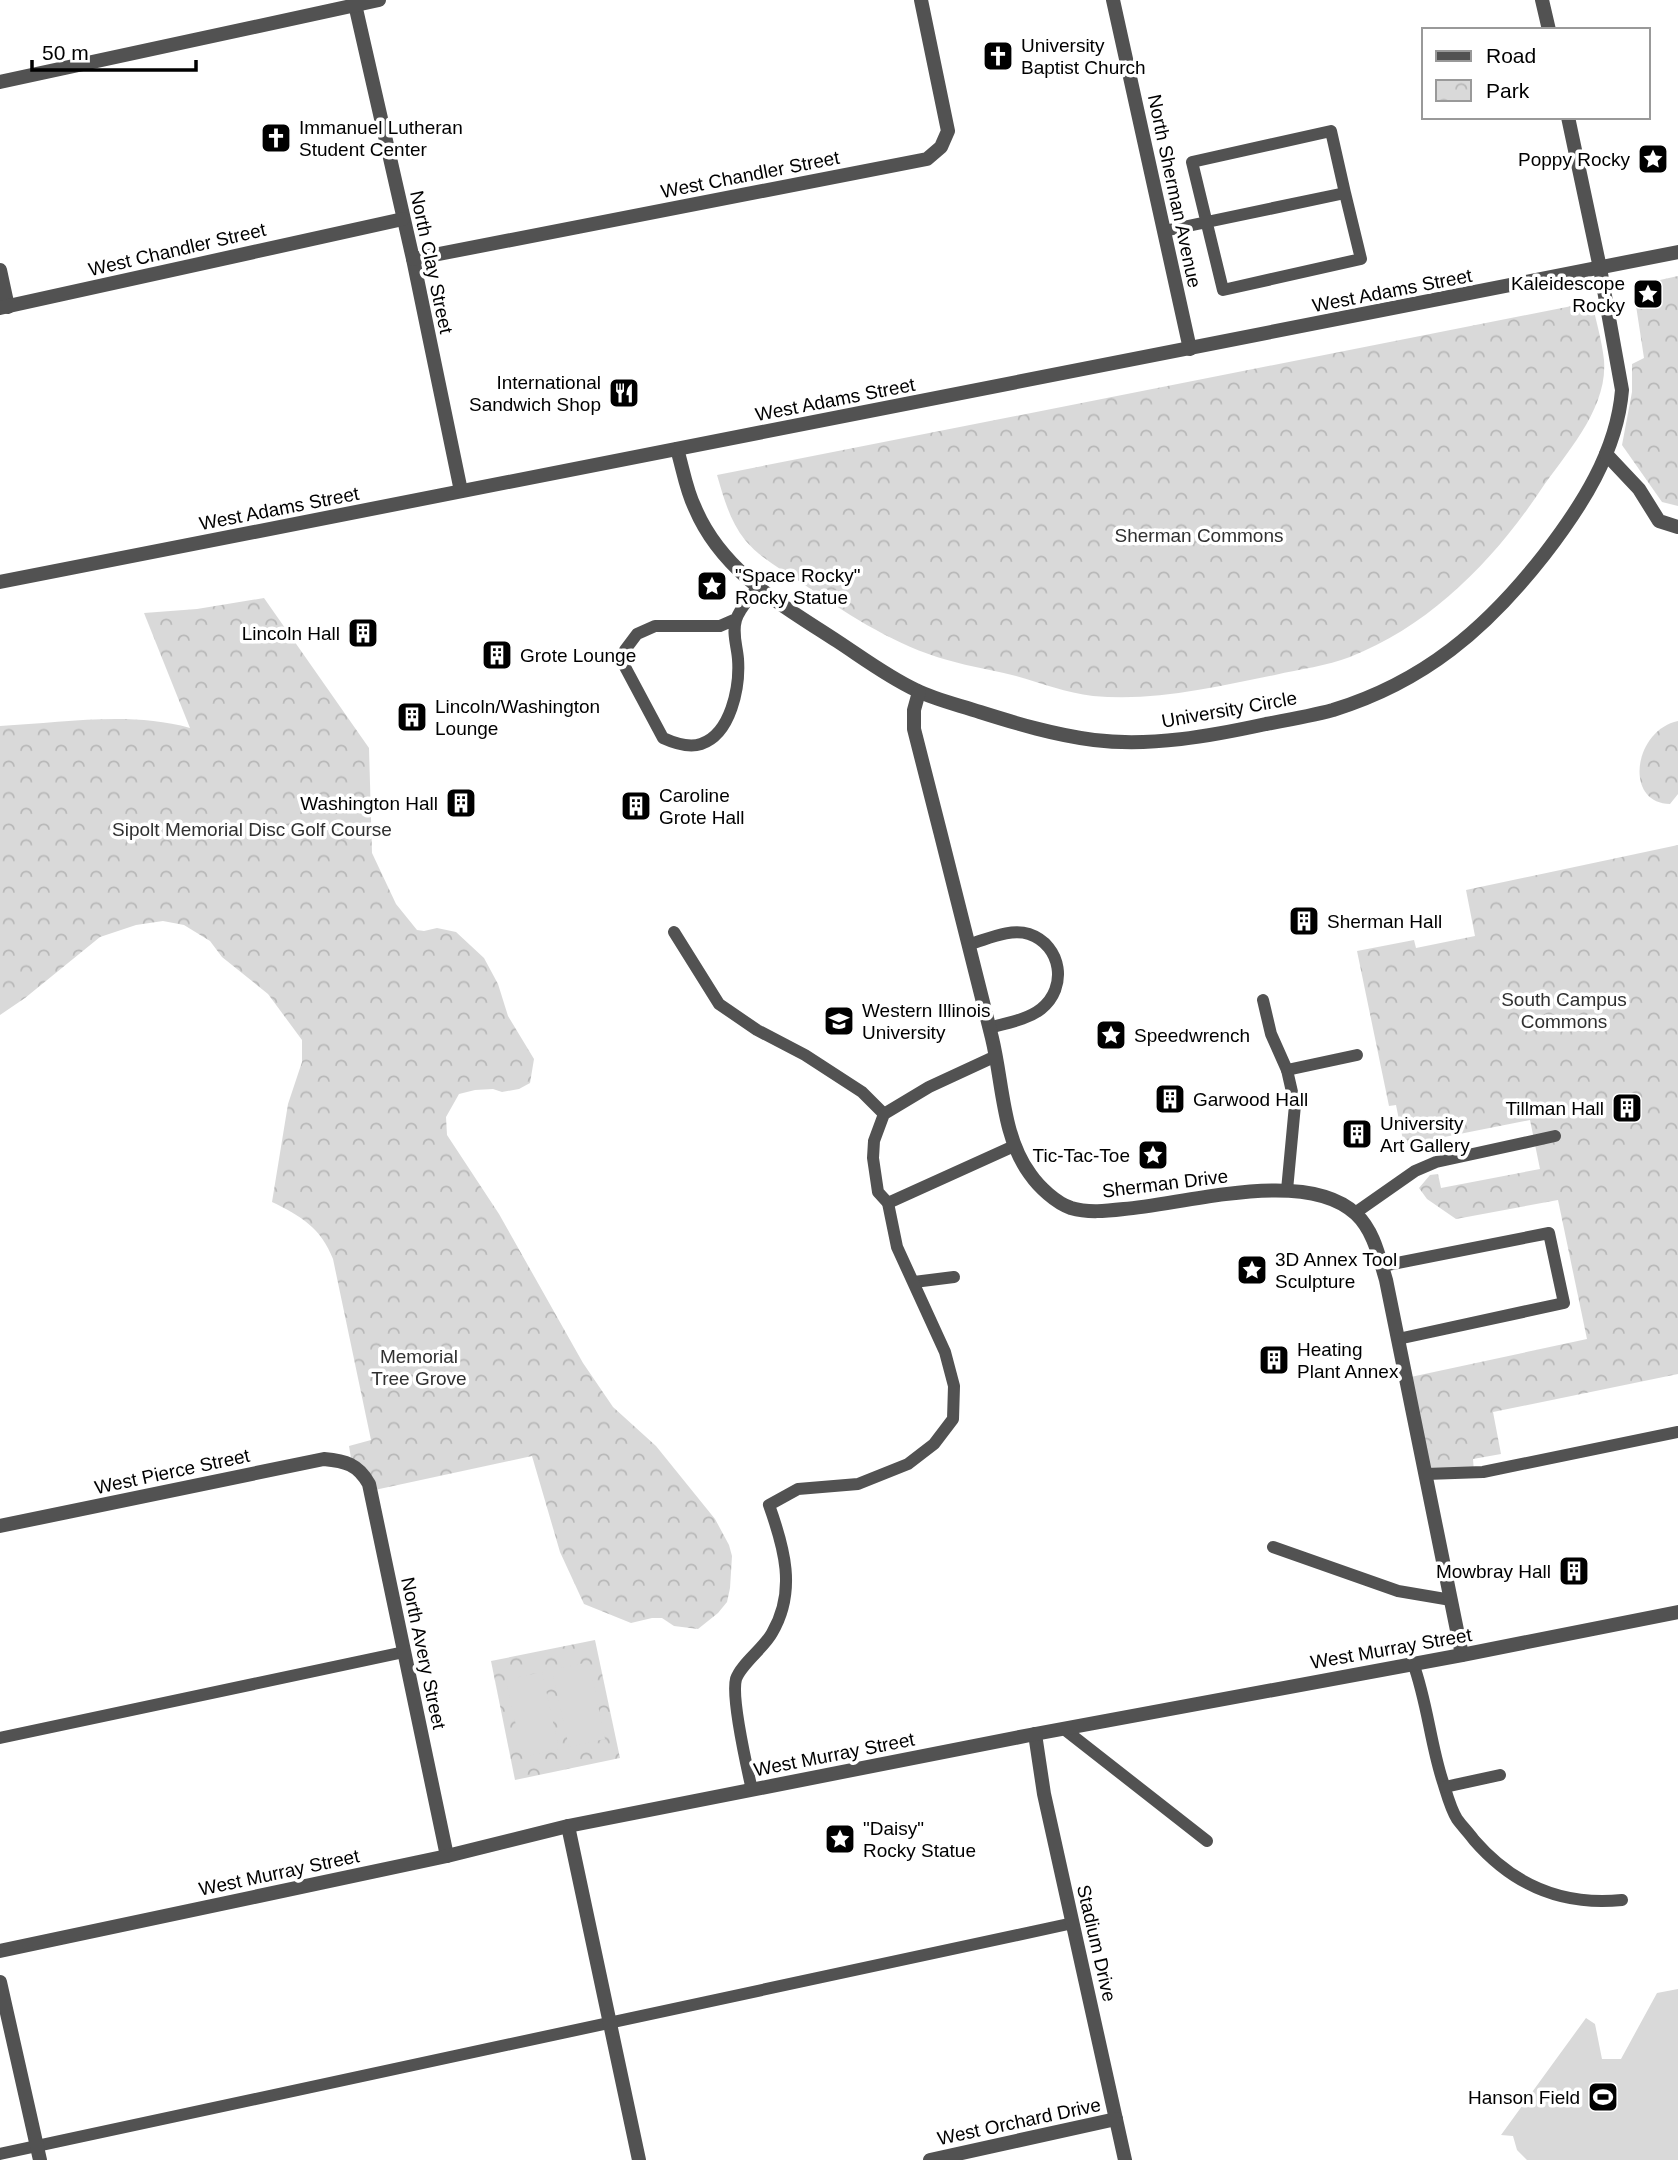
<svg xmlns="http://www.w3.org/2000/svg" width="1678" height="2160" viewBox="0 0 1678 2160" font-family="Helvetica,sans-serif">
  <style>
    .park { fill: url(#park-crowns) }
    .pitch { fill: #d9d9d9 }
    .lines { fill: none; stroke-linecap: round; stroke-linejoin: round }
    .service { stroke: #525252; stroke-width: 12 }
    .minor { stroke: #525252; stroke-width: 14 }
    .tertiary { stroke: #525252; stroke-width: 14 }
    .labels { text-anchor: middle; stroke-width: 7; stroke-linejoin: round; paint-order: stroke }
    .poi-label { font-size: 19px; fill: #000; stroke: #fff; text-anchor: start }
    .street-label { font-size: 19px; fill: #000; stroke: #fff }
    .park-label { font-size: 19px; fill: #303030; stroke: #fff }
  </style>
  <defs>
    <pattern id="park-crowns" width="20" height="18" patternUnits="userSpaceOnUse" patternTransform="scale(1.75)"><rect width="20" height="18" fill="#d9d9d9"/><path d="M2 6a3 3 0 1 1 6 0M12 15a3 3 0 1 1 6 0" fill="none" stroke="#b8b8b8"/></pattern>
  </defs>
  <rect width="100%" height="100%" fill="#fff"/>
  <g class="park">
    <path d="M1678,276v230l-16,-4 -40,-57 10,-53v-28l12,-6 -11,-72z"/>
    <path d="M1592,302c4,19 10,39 12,58 4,49 -38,93 -64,131 -46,69 -110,135 -190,166 -23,9 -50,12 -75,18 -59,12 -121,27 -182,21 -28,-3 -54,-14 -81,-21 -25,-6 -50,-10 -75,-18 -49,-16 -93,-45 -135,-74 -20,-13 -42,-25 -57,-43 -15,-19 -21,-41 -28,-65z"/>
    <path d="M264,598l105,150 3,105 24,51 21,26 7,1 13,-3 19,4 28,26 14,26 10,32 26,43 -4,24 -11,6 -17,3 -9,-3 -18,1 -16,4 -13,23 1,18 52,79 84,149 30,44 43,39 59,73 14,26 3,11 -2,32 -3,14 -9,11 -20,16 -24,-3 -12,-8h-10l-21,5 -47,-19 -24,-52 -28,-96 -162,35 -18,-27 -3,-18 22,-6 -38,-181c-12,-31 -32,-43 -61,-57l16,-98 14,-42v-22l-34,-46 -46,-37 -12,-16 -26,-16 -21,-4 -27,4 -36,12 -75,61 -25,17v-289c63,-3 129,-15 190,2l-46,-115 53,-4z"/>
    <path d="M1678,721v73l-8,10c-47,-1 -36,-74 8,-83z"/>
    <path d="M1678,845v529l-185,38 8,42 -28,5 1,13 -48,2 -20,-96 181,-39 -29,-139 -102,19 -29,-20 -8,-11 11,-13 8,-1 3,14 99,-19 -10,-49 -126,25 -8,-40 -7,1 -32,-155 57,-11 2,8 59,-12 -9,-46z"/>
    <path d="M595,1640l25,118 -105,22 -24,-119z"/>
  </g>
  <g class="pitch">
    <path d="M589,1662l16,77 -36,8 -17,-77z"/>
    <path d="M542,1672l17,77 -36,8 -17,-77z"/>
    <path d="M1678,1989v171h-151l-10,-10 -4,-14 -12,-1 85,-117 9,6 7,35h19l36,-66z"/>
  </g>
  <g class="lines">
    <g class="service">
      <path d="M1164,231l181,-38 16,66 -138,31 -31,-128 139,-31 14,62"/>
      <path d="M736,619l-16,7h-65l-18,8 -12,16 -1,15 39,73c11,5 26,10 38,6 30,-10 39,-57 37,-85 -1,-13 -6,-26 -2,-39 3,-11 14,-22 21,-32"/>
      <path d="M674,932l45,72 38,26 48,25 57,37 22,22"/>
      <path d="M970,944c18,-5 40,-16 59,-10 33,11 39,54 12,75 -14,11 -35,14 -52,19"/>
      <path d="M1263,1000l8,34 16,36"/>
      <path d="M1287,1190l8,-85 -8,-35 70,-15"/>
      <path d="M888,1203l126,-57"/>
      <path d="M1355,1213l60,-42 21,-9 119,-26"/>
      <path d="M1382,1266l167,-33 15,70 -166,36"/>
      <path d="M914,1282l40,-5"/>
      <path d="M1426,1474l57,-2 195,-40"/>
      <path d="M1273,1547l125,44 53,9"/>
      <path d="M1413,1663c14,38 17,78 29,116 4,12 8,29 15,40 5,7 12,14 17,21 39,45 89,66 148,60"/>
      <path d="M1064,1729l143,112"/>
      <path d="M0,1738l404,-86"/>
      <path d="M1445,1787l55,-12"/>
      <path d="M752,1790c-5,-22 -21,-92 -16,-111 5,-15 28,-31 36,-46 25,-42 12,-86 -3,-128l29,-16 60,-5 50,-20 26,-20 19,-25 1,-33 -9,-34 -48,-105 -9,-44 -10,-11 -5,-34 1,-17 10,-27 45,-27 67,-31"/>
      <path d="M0,2154l1073,-231"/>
    </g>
    <g class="minor">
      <path d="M354,0l59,259 48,232"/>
      <path d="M1113,0l77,349"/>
      <path d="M1542,0l7,30"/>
      <path d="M0,82l379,-82"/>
      <path d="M413,259l514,-100 14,-12 7,-16 -27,-131"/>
      <path d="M0,270l8,37"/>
      <path d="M0,308l403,-89"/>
      <path d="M677,449c6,20 9,41 18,59 27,64 87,97 142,133 26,17 51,36 79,49 20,10 43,15 64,22 38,12 75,23 114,28 57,7 117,-4 172,-16 22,-4 45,-8 67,-14 91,-28 153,-81 211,-155 37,-48 73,-103 78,-165l-22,-122 -32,-151"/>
      <path d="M1606,454l33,35 20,32 19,6"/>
      <path d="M919,692l-5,18v19c26,103 53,206 78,309 11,45 10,98 38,136 9,13 26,29 41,34 17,5 35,3 53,1 62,-5 182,-42 232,5 18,17 23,43 30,66l76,375"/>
      <path d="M0,1526l324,-67c21,2 34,5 45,25l78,372"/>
      <path d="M1035,1734l9,60 81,366"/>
      <path d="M568,1826l71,334"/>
      <path d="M0,1951l447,-95 121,-30 467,-92 427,-79 216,-43"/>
      <path d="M0,1982l40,178"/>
      <path d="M930,2160l186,-41"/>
    </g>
    <path class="tertiary" d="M0,582l1678,-330"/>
  </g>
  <defs>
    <g id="church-square" transform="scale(1.575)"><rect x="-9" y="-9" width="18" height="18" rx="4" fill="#000" stroke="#fff"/><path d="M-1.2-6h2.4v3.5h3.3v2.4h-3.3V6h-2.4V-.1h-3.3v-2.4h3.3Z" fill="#fff"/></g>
    <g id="sight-square" transform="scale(1.575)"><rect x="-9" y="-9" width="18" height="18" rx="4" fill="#000" stroke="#fff"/><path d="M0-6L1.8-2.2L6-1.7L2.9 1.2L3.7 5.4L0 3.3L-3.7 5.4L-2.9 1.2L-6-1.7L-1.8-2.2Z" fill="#fff"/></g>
    <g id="restaurant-square" transform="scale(1.575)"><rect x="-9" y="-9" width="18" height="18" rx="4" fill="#000" stroke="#fff"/><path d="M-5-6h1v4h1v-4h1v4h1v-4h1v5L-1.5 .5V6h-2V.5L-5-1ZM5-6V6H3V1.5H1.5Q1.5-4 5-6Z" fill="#fff"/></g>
    <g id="building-square" transform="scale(1.575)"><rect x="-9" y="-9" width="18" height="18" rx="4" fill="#000" stroke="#fff"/><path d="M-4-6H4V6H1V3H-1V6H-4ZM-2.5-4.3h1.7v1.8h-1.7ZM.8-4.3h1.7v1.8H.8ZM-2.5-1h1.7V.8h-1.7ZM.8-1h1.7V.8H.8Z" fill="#fff"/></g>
    <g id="university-square" transform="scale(1.575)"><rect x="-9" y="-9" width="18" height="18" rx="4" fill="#000" stroke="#fff"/><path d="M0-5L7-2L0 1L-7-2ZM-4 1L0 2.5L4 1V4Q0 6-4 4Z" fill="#fff"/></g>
    <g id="stadium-square" transform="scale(1.575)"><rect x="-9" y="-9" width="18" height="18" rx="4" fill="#000" stroke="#fff"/><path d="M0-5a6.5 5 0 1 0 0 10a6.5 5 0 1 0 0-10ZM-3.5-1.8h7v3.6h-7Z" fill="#fff"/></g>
  </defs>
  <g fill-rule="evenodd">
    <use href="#church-square" x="998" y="56"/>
    <use href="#church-square" x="276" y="138"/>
    <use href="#sight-square" x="1653" y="159"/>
    <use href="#sight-square" x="1648" y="294"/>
    <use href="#restaurant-square" x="624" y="393"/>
    <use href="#sight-square" x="712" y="586"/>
    <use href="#building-square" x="363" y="633"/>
    <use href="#building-square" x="497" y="655"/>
    <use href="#building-square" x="412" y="717"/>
    <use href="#building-square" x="461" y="803"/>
    <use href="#building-square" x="636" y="806"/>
    <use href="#building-square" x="1304" y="921"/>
    <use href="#university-square" x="839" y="1021"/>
    <use href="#sight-square" x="1111" y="1035"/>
    <use href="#building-square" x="1170" y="1099"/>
    <use href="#building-square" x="1627" y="1108"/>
    <use href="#building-square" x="1357" y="1134"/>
    <use href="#sight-square" x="1153" y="1155"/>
    <use href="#sight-square" x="1252" y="1270"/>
    <use href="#building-square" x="1274" y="1360"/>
    <use href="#building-square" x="1574" y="1571"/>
    <use href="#sight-square" x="840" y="1839"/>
    <use href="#stadium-square" x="1603" y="2097"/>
  </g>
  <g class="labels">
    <g class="poi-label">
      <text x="1021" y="52">University<tspan x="1021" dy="22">Baptist Church</tspan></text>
      <text x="299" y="134">Immanuel Lutheran<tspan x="299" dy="22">Student Center</tspan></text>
      <text x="1630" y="166" text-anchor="end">Poppy Rocky</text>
      <text x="1625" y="290" text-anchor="end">Kaleidescope<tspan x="1625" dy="22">Rocky</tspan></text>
      <text x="601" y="389" text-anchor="end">International<tspan x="601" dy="22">Sandwich Shop</tspan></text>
      <text x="735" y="582">"Space Rocky"<tspan x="735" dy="22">Rocky Statue</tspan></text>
      <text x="340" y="640" text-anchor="end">Lincoln Hall</text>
      <text x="520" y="662">Grote Lounge</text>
      <text x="435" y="713">Lincoln/Washington<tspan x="435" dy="22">Lounge</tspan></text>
      <text x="659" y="802">Caroline<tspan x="659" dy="22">Grote Hall</tspan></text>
      <text x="438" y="810" text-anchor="end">Washington Hall</text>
      <text x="1327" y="928">Sherman Hall</text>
      <text x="862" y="1017">Western Illinois<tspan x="862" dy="22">University</tspan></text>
      <text x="1134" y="1042">Speedwrench</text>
      <text x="1193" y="1106">Garwood Hall</text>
      <text x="1604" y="1115" text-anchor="end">Tillman Hall</text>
      <text x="1380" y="1130">University<tspan x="1380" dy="22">Art Gallery</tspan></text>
      <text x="1130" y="1162" text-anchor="end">Tic-Tac-Toe</text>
      <text x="1275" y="1266">3D Annex Tool<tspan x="1275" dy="22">Sculpture</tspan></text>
      <text x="1297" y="1356">Heating<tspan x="1297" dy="22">Plant Annex</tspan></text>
      <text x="1551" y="1578" text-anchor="end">Mowbray Hall</text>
      <text x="863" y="1835">"Daisy"<tspan x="863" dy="22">Rocky Statue</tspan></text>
      <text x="1580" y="2104" text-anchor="end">Hanson Field</text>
    </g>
    <g class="street-label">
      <text transform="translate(750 174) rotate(-11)" y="7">West Chandler Street</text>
      <text transform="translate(1175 191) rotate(78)" y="7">North Sherman Avenue</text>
      <text transform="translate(177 249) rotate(-13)" y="7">West Chandler Street</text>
      <text transform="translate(432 262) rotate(78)" y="7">North Clay Street</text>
      <text transform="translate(1392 290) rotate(-11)" y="7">West Adams Street</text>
      <text transform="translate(835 399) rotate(-11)" y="7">West Adams Street</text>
      <text transform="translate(279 508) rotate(-11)" y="7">West Adams Street</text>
      <text transform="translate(1229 709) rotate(-10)" y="7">University Circle</text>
      <text transform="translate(1165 1183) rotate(-7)" y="7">Sherman Drive</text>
      <text transform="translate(172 1471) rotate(-12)" y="7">West Pierce Street</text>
      <text transform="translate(1391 1648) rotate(-10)" y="7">West Murray Street</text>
      <text transform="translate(424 1653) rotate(78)" y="7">North Avery Street</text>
      <text transform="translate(834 1754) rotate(-11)" y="7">West Murray Street</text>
      <text transform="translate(279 1872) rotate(-12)" y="7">West Murray Street</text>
      <text transform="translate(1097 1943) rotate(77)" y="7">Stadium Drive</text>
      <text transform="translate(1019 2121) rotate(-12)" y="7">West Orchard Drive</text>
    </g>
    <g class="park-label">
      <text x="1199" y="542">Sherman Commons</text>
      <text x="252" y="836">Sipolt Memorial Disc Golf Course</text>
      <text x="1564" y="1006">South Campus<tspan x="1564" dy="22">Commons</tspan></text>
      <text x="419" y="1363">Memorial<tspan x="419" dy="22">Tree Grove</tspan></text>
    </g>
  </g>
  <rect x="1422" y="28" width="228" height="91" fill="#ffffff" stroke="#999999" stroke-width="2"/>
  <rect x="1436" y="51" width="35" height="10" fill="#525252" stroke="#999999" stroke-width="2"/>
  <text x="1486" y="63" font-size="21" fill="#000000">Road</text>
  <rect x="1436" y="80" width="35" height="21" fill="url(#park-crowns)" stroke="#999999" stroke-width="2"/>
  <text x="1486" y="98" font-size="21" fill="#000000">Park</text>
  <path d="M32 60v10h164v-10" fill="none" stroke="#000000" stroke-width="3.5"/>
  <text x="42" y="60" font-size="21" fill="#000000" stroke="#ffffff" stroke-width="5" paint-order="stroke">50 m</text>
</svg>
